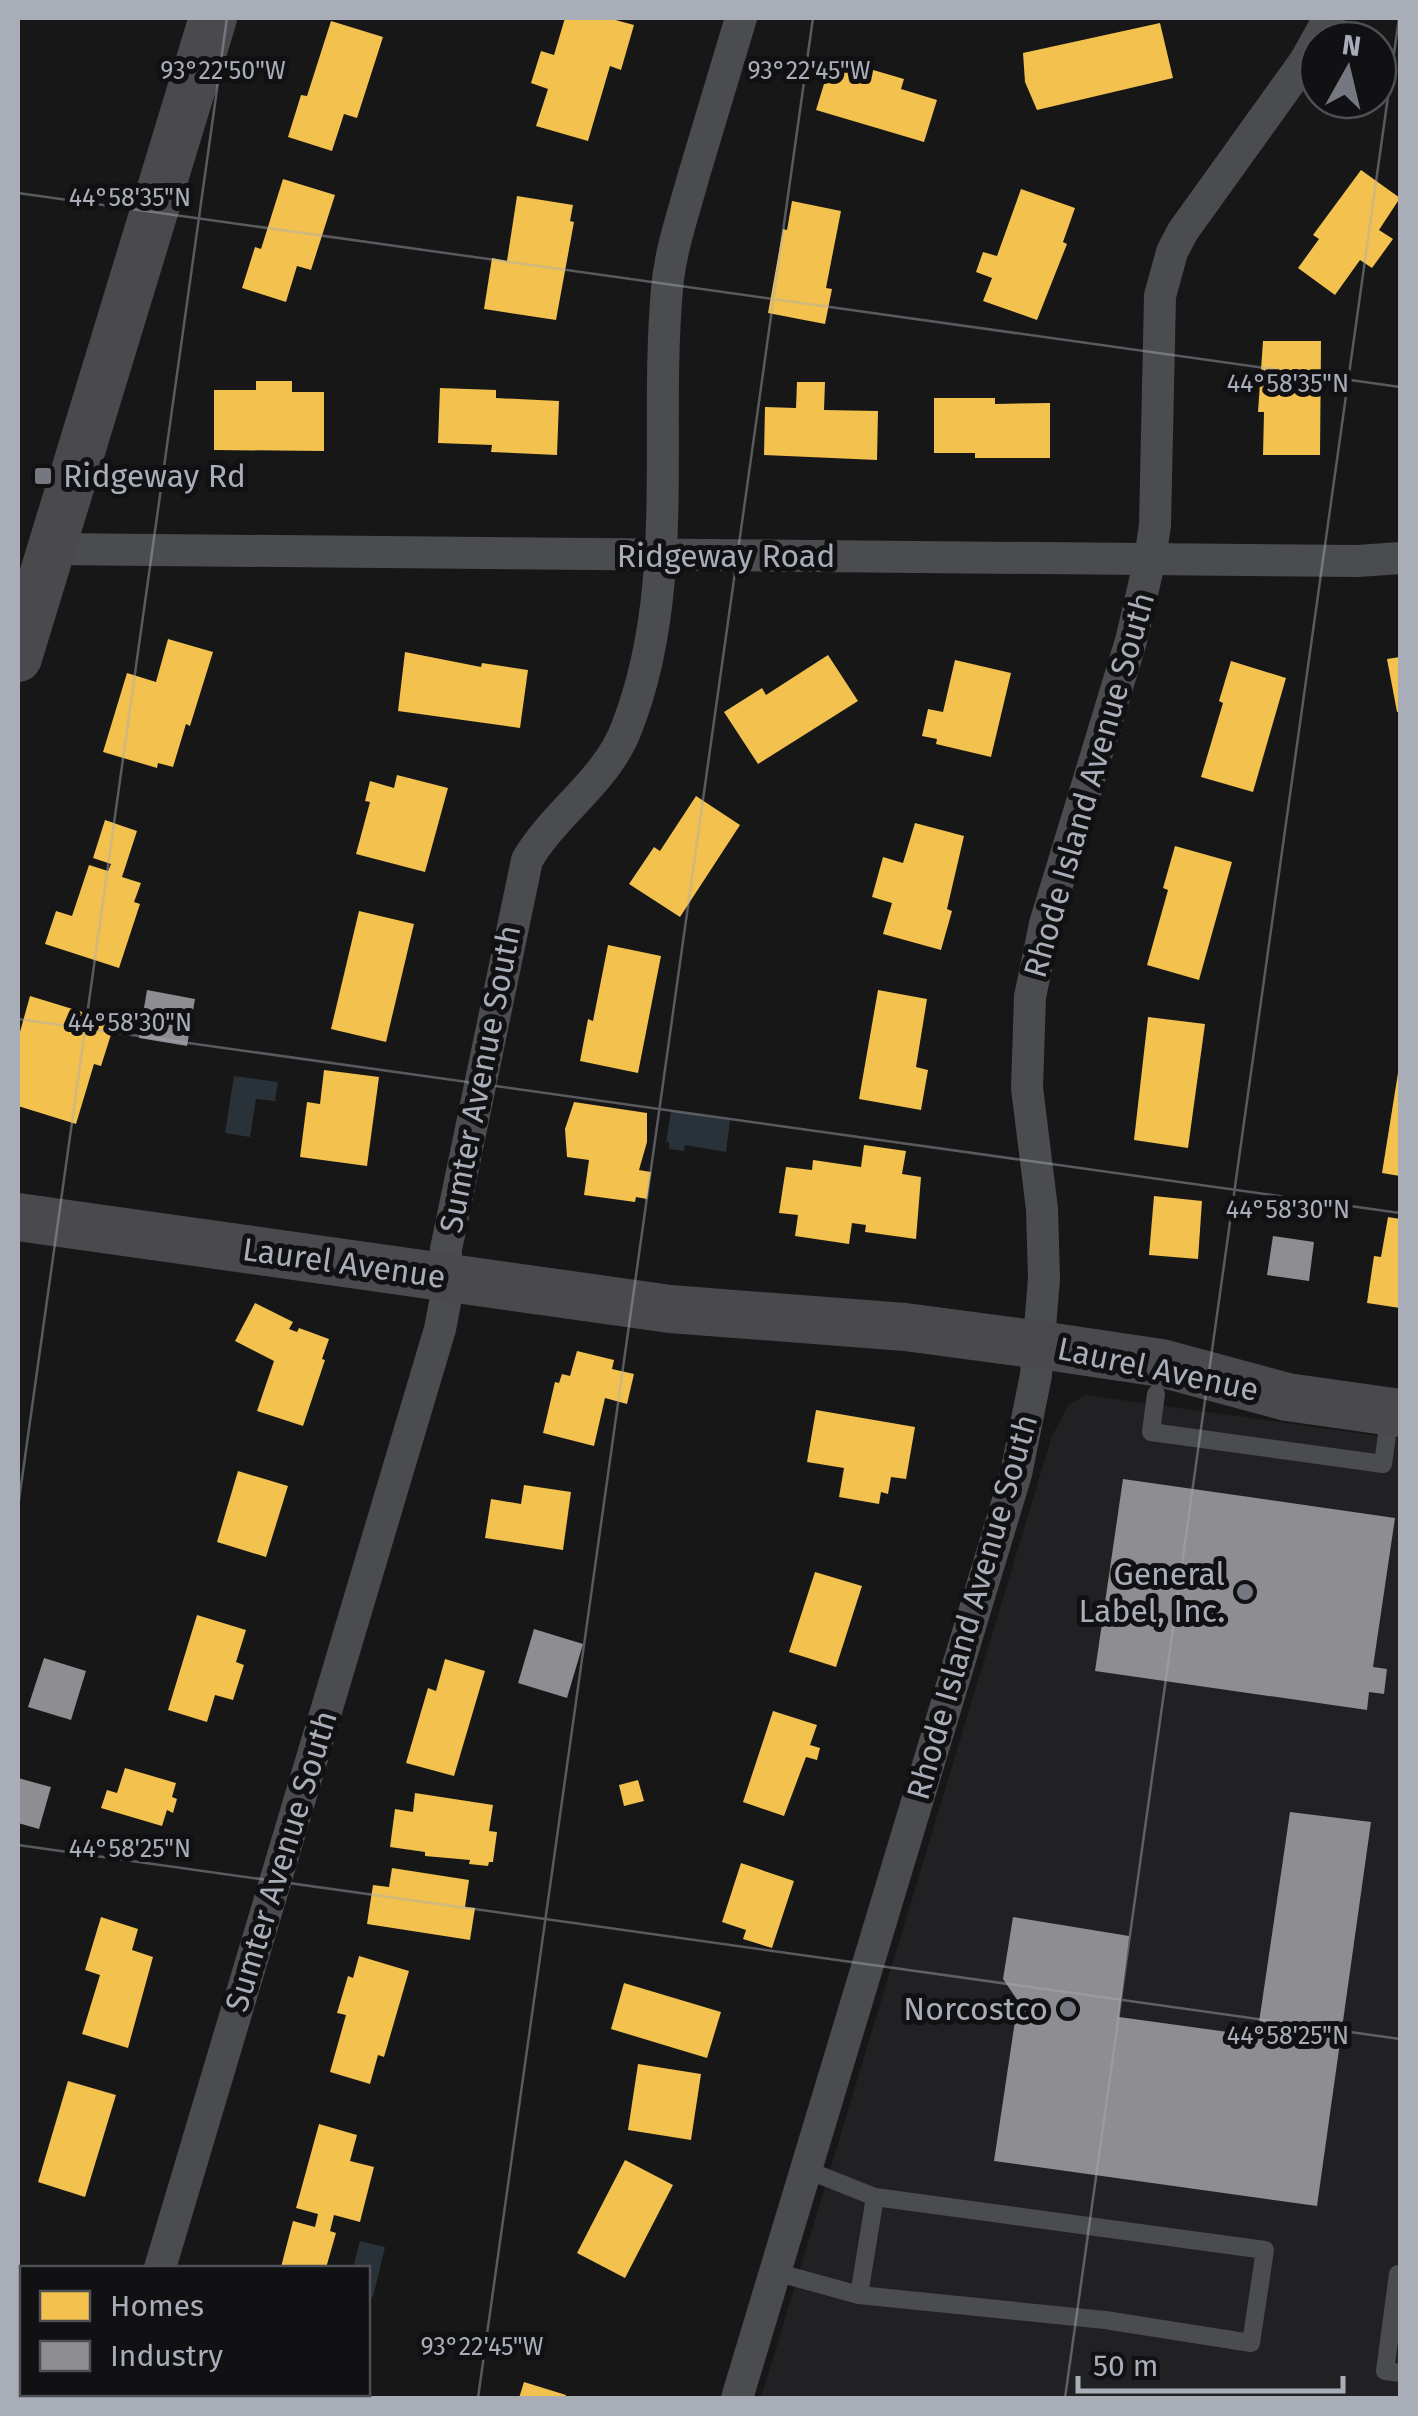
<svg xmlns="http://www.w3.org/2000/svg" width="1418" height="2416" viewBox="0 0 1418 2416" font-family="'Fira Sans',sans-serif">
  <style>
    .built { fill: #212123 }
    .water { fill: #2a3239 }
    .homes { fill: #f2c14e }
    .industry { fill: #8d8d92 }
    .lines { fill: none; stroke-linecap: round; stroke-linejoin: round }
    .lane { stroke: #4b4c50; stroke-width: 18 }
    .street { stroke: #4b4c50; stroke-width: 32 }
    .secondary { stroke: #4a4a4e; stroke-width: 48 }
    .ticks { fill: none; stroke: #a8adb8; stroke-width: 2.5; stroke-opacity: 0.45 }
    .poi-dot { fill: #757880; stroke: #111113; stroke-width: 4 }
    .labels { text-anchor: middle; stroke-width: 10; stroke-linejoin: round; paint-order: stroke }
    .poi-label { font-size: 32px; fill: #a8adb8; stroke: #111113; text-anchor: end }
    .street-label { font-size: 32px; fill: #a8adb8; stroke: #111113 }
    .ticks-label { font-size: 25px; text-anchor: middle; fill: #a8adb8; stroke: #111113; stroke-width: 10; stroke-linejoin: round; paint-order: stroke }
  </style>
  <rect width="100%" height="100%" fill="#171717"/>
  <path class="built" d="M1085,1395l315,44v959h-639l291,-962 16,-30z"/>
  <g class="water">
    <path d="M234,1076l44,6 -3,19 -19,-2 -6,38 -25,-4z"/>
    <path d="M671,1111l59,9 -4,32 -41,-7 -1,6 -15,-2v-7h-3z"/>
    <path d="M360,2241l25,6 -12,50 -5,-1v-28h-15z"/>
  </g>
  <g class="homes">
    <path d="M565,18h43l26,7 -13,45 -11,-4 -22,75 -52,-15 12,-37 -17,-6 10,-32 13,4z"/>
    <path d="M331,21l52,16 -26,81 -13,-4 -12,37 -44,-14 13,-42 6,1z"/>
    <path d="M1160,23l13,55 -136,32 -12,-28 -2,-29z"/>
    <path d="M832,58l72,21 -3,10 36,11 -13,42 -108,-32z"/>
    <path d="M1361,170l39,28 -21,32 14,9 -21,29 -12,-8 -25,35 -37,-27 21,-29 -6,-4z"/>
    <path d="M283,179l52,16 -24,75 -14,-4 -11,36 -44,-14 13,-41 6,2z"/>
    <path d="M1021,189l54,19 -12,34 4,2 -30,76 -54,-19 9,-23 -16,-6 7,-20 14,4z"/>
    <path d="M517,196l56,9 -3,16 4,1 -18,98 -72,-11 8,-51 15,3z"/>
    <path d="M792,201l49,10 -15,77 6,1 -7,35 -57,-11 15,-84 4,1z"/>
    <path d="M1263,341h58l-1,114h-57l1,-43h-6z"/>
    <path d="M256,381h36v11h32v59l-110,-1v-60h42z"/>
    <path d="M797,382h28l-1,28 54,1 -1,49 -113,-5 1,-48 31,1z"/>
    <path d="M440,388l56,2v8l63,3 -2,54 -66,-3 1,-7 -54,-2z"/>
    <path d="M934,398h61v6l55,-1v55h-75v-5h-41z"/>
    <path d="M168,639l45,13 -23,74 -4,-2 -13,43 -15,-4 -1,5 -54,-16 24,-79 29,9z"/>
    <path d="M405,652l76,15 1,-4 46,7 -8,58 -122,-17z"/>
    <path d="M828,655l30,46 -100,63 -34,-52 38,-24 4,7z"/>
    <path d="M1400,657v54l-3,1 -10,-53z"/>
    <path d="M955,660l56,13 -20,84 -55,-13 1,-5 -15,-3 6,-27 15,3z"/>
    <path d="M1231,661l55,17 -33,114 -52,-15 22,-74 -4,-2z"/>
    <path d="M397,775l51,13 -23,84 -69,-18 14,-52 -5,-1 5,-20 24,7z"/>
    <path d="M696,796l44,29 -60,92 -51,-33 25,-37 6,4z"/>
    <path d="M105,820l32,11 -15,46 19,6 -7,19 6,2 -21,64 -74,-24 11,-33 16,5 17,-51 19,6 3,-7 -18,-6z"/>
    <path d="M915,823l49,13 -17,73 5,2 -11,39 -58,-16 9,-31 -20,-6 11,-40 20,6z"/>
    <path d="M1175,846l57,16 -33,118 -52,-15 21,-75 -5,-2z"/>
    <path d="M359,911l55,13 -28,118 -55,-13z"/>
    <path d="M608,945l53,11 -23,117 -58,-12 8,-42 5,2z"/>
    <path d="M878,990l49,9 -11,68 12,3 -7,40 -62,-11z"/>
    <path d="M30,996l85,26 -14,44 -7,-2 -18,60 -58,-18v-67z"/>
    <path d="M1148,1017l57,7 -17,124 -54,-8z"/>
    <path d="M324,1070l55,7 -12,89 -67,-9 7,-55 13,2z"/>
    <path d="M1398,1073h2v103l-18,-3z"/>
    <path d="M574,1102l73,11v29l-8,28 12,2 -4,27 -11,-2 -1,5 -51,-7 5,-35 -22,-3 -2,-28z"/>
    <path d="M864,1145l42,6 -4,23 19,3 -5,62 -51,-7 1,-7 -14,-2 -3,21 -54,-8 3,-21 -19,-2 7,-46 26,3 1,-10 48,7z"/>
    <path d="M1154,1196l48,5 -4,58 -49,-4z"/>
    <path d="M1388,1217l12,2v89l-33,-5 7,-47 7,1z"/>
    <path d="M255,1303l38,19 -4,7 8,3 2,-4 30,11 -7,20 3,1 -22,66 -46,-15 17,-50 -39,-20z"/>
    <path d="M577,1351l37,9 -2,9 22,5 -7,30 -22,-6 -11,48 -51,-13 12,-51 4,1 3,-9 8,2z"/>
    <path d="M816,1410l99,17 -9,52 -15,-2 -3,17 -7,-2 -2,12 -40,-7 5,-29 -37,-6z"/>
    <path d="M238,1471l50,15 -22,71 -49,-15z"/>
    <path d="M524,1485l47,7 -8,58 -78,-12 6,-39 30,5z"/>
    <path d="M815,1572l47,14 -26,81 -47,-15z"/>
    <path d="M197,1615l49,15 -10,32 8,3 -11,35 -18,-5 -8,27 -39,-12z"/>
    <path d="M445,1659l40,12 -31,105 -48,-13 22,-75 8,3z"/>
    <path d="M773,1711l44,14 -7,20 10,3 -3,12 -11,-3 -22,59 -41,-14z"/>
    <path d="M125,1768l51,15 -4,14 5,2 -4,14 -6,-3 -5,16 -61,-18 6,-18 10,3z"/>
    <path d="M638,1780l6,21 -20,5 -5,-21z"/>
    <path d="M415,1793l78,12 -4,26 8,1 -4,30h-4l-1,4 -19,-2 1,-4 -45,-4v-4l-35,-5 5,-38 18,3z"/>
    <path d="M741,1863l53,18 -22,67 -29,-9 3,-9 -24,-8z"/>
    <path d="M392,1868l77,12 -4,27 10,1 -5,32 -103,-16 6,-39 16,2z"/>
    <path d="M101,1917l37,12 -6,21 21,7 -25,91 -46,-14 18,-59 -15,-5z"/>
    <path d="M359,1956l50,15 -25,86 -6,-2 -8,29 -40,-12 16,-57 -9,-2 11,-37 5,2z"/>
    <path d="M624,1983l97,29 -14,46 -96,-29z"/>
    <path d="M638,2064l63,10 -10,66 -63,-10z"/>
    <path d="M68,2081l48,14 -31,102 -47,-15z"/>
    <path d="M319,2124l38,11 -7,26 24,6 -14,55 -26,-7 -4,16 6,2 -10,35h-40l-5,-1 12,-46 22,6 3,-13 -22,-6z"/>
    <path d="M625,2160l48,25 -48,93 -48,-25z"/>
    <path d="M18,2321l4,2v55l-4,13z"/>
    <path d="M524,2382l42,13 -1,3h-46z"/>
    <path d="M233,2394h69l-2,4h-69z"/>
  </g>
  <g class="industry">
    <path d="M147,990l48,9 -8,47 -48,-8z"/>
    <path d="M1273,1236l41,6 -5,39 -42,-6z"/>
    <path d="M1123,1479l272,39 -22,149 14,2 -3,25 -15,-2 -2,18 -272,-39z"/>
    <path d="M534,1629l49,15 -16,54 -49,-15z"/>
    <path d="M44,1658l42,13 -15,49 -43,-13z"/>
    <path d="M18,1778l33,9 -12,42 -21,-6z"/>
    <path d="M1290,1812l81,10 -54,384 -323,-45 24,-160 -15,-22 10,-62 116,19 -10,81 138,19z"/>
  </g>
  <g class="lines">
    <g class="lane">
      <path d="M1156,1394l-5,38 232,32 7,-51"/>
      <path d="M775,2272l84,23 246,25 146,23 14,-93 -390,-53 -68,-27"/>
      <path d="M1400,2275l-2,-1 -13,97 15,2"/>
      <path d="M859,2295l16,-98"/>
    </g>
    <g class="street">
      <path d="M51,549l1307,12 42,-3"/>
      <path d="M160,2268l280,-939 5,-26 1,-54 81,-389c29,-49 80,-79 100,-133 54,-139 27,-293 40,-438 3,-38 16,-74 26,-111 16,-53 32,-107 48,-160"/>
      <path d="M121,2398l2,-4"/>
      <path d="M737,2398l279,-924 20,-99 8,-96 -2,-70 -15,-121 3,-91 15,-73 86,-283 19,-82 5,-34 5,-229 12,-44 11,-21 122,-170 24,-43"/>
    </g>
    <g class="secondary">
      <path d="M18,658l195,-640"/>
      <path d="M18,1217l652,92 235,18 135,18 121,18 126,34 113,16"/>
    </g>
  </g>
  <path class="ticks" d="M18,193l1382,194M18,1019l1382,194M18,1507l209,-1489M18,1845l1382,194M478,2398l335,-2380M1065,2398l334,-2380"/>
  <g class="poi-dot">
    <rect x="33" y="466" width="20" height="20" rx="5"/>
    <circle cx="1245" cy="1592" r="10"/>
    <circle cx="1068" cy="2009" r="10"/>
  </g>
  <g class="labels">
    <g class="poi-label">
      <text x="63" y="487" text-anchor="start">Ridgeway Rd</text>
      <text x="1225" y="1585">General<tspan x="1225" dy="37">Label, Inc.</tspan></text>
      <text x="1048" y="2020">Norcostco</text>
    </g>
    <g class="street-label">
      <text x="726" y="567">Ridgeway Road</text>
      <text transform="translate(1089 785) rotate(-74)" y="11">Rhode Island Avenue South</text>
      <text transform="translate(480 1079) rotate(-79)" y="11">Sumter Avenue South</text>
      <text transform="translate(344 1263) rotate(8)" y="11">Laurel Avenue</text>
      <text transform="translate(1158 1369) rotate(12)" y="11">Laurel Avenue</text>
      <text transform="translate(972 1607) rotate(-74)" y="11">Rhode Island Avenue South</text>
      <text transform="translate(281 1861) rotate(-73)" y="11">Sumter Avenue South</text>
    </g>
  </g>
  <g class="ticks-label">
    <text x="223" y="79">93°22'50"W</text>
    <text x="809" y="79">93°22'45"W</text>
    <text x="130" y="206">44°58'35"N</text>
    <text x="1288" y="392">44°58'35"N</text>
    <text x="130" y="1031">44°58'30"N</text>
    <text x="1288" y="1218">44°58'30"N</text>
    <text x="130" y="1857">44°58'25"N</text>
    <text x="1288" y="2044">44°58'25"N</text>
    <text x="482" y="2355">93°22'45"W</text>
  </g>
  <rect width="1418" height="2416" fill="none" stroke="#a8adb8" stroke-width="40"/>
  <rect x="20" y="2266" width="350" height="130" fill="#111113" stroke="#4d4f55" stroke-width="2.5"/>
  <rect x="40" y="2291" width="50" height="30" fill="#f2c14e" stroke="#4d4f55" stroke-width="2.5"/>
  <text x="110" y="2316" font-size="30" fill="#a8adb8">Homes</text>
  <rect x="40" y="2341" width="50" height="30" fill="#8d8d92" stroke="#4d4f55" stroke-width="2.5"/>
  <text x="110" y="2366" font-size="30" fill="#a8adb8">Industry</text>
  <g transform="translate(1348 70) rotate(8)"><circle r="48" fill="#111113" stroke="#4d4f55" stroke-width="2.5"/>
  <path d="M0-8L18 38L0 25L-18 38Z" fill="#757880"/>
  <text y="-15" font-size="28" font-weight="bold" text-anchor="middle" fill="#a8adb8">N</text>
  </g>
  <path d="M1078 2376v15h265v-15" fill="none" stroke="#a8adb8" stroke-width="5"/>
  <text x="1093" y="2376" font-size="30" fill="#a8adb8" stroke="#111113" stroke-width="8" paint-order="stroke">50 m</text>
</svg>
